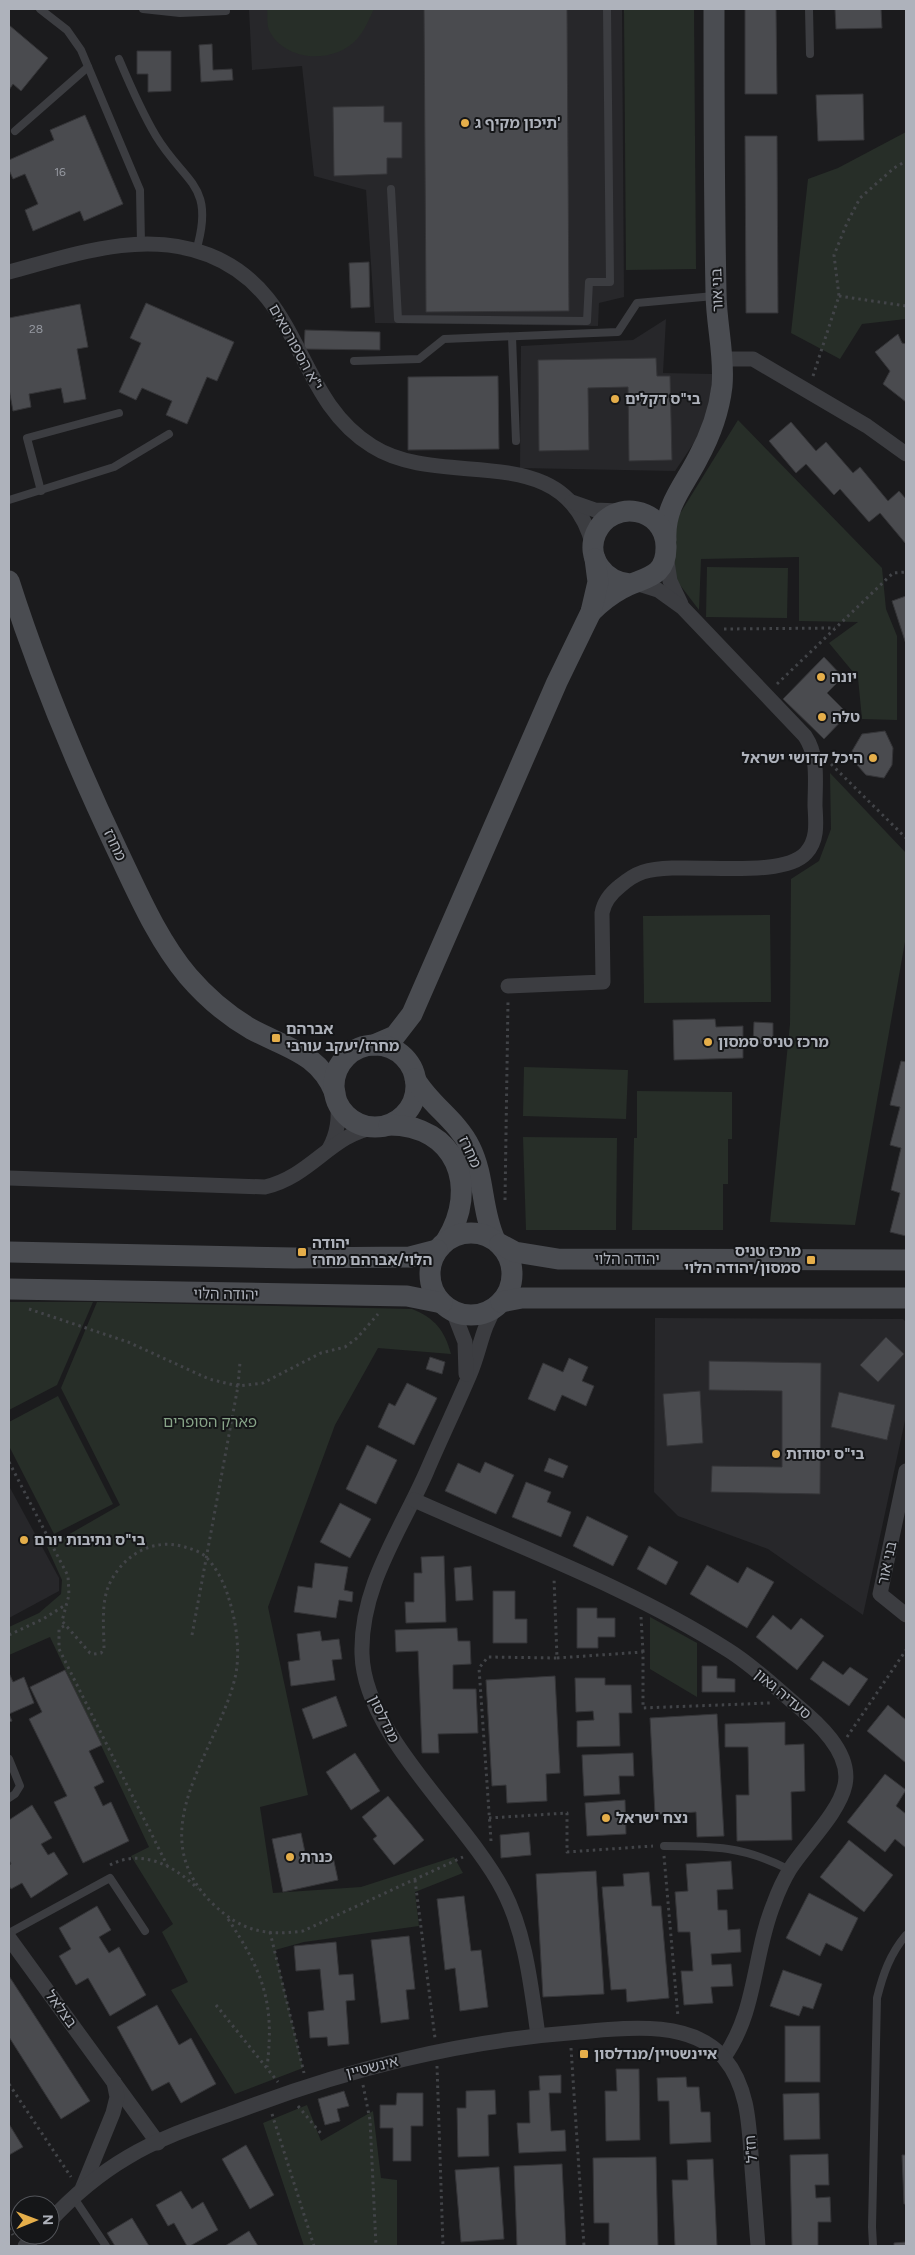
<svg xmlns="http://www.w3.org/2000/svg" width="915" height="2255" viewBox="0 0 915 2255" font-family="Figtree,'Noto Sans Hebrew',sans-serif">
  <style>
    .built { fill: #27272a }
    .green { fill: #272e28 }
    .building { fill: #4a4b4f; stroke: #353538 }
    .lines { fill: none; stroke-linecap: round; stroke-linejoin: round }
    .path { stroke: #424448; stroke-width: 3; stroke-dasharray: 2.5 4; stroke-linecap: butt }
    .lane { stroke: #3c3d41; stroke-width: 8 }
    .street { stroke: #3c3d41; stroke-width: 15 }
    .secondary { stroke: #4a4c51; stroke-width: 21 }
    .poi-dot { fill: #e5ae4a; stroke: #151618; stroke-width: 2 }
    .labels { text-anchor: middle; stroke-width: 4; stroke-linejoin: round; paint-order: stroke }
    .number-label { font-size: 12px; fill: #9598a0 }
    .poi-label { font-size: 15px; font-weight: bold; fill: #aeb2bb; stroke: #151618; text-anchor: start }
    .street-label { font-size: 15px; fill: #aeb2bb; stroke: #151618 }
    .park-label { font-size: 15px; fill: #87a488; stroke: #151618 }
  </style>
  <rect width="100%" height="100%" fill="#1b1b1d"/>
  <g class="built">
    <path d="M249,9h373l2,288 -25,6 -1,23 -223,-3 -9,-133 -52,-14 -12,-110 -50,4z"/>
    <path d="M666,319l-3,54 50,1 -6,49 -32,48 -155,-3 1,-122 112,-6z"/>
    <path d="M655,1318l248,1 3,3v94l-43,199 -95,-66 -90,-33 -24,-24z"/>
    <path d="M9,1486l50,92v13l-50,27z"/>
  </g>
  <g class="green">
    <path d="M267,9h107c-5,10 -9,21 -17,30 -22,25 -71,23 -87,-7 -4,-6 -2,-17 -3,-23z"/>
    <path d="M624,9h70l2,260 -70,1z"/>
    <path d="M906,132v187l-44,5 -22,35 -49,-26 17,-154 30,-11z"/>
    <path d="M738,420l144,148 4,41 11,27v84l-35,-1 -4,-41 -29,-35 29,-21 -59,-1v-64l-98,2 -2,51 -22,-29 -6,-27 5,-34z"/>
    <path d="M707,567l81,1 -1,50 -81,-1z"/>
    <path d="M830,773l76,80v83l-51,289 -85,-3 20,-198 1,-145 28,-18 12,-32z"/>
    <path d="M770,915l1,87 -127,1 -1,-87z"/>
    <path d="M524,1067l104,3 -2,49 -103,-3z"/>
    <path d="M637,1091l95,1v47h-4v45h-5v46h-91l2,-92h3z"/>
    <path d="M523,1137l94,1 -1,92h-90z"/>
    <path d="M9,1302h84l-36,83 -48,25z"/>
    <path d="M97,1302l315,7c23,9 33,22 39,45l-73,-6 -43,77 -67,182 40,188 -48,12 13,86 88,-6 93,-30 9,16 -48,19 4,34 -115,16 -29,8 28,118 -68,26 -64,-104 17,-8 -26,-50 11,-8 -42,-68 18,-9 -99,-210 -41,18v-28l30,-14 22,-19 1,-14 -15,-33 73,-42 -59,-117z"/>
    <path d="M58,1396l55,108 -59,30 -45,-88v-24z"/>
    <path d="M650,1617l47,26v54l-47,-28z"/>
    <path d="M307,2105l14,36 52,-30 8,67 16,2v66h-93l-41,-123z"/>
  </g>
  <g class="building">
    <path d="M424,9h143l2,302 -143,1z"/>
    <path d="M745,9h31l1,85h-32z"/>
    <path d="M835,9h46l1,19 -46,1z"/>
    <path d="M9,25l39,33 -27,33 -8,-7 -4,6z"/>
    <path d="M212,44l1,26 19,-1 1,11 -32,2 -2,-37z"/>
    <path d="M137,51h34v40l-23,1v-18h-11z"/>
    <path d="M863,94l1,46 -46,1 -2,-46z"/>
    <path d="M384,106v16h18v36h-15v16l-53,2 -1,-69z"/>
    <path d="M85,115l38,89 -39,17 -4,-10 -47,20 -8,-21 13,-6 -13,-30 -12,5 -4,-9v-10l45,-20 -4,-10z"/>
    <path d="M745,136h32l1,177h-32z"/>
    <path d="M369,262l1,45 -19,1 -2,-45z"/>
    <path d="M146,303l88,39 -17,39 -10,-4 -20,47 -21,-9 6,-14 -30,-13 -6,12 -17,-8 22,-49 -11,-5z"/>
    <path d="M80,304l8,43 -11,2 9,50 -22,4 -3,-15 -32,6 2,13 -18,4 -4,-22v-71z"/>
    <path d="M305,330l75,2v18l-76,-1z"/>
    <path d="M898,334l4,9 4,1v58l-23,-18 7,-13 -15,-19z"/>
    <path d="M656,358l1,18h13l2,84 -43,1 -1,-74 -40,1 1,62 -50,1 -1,-91z"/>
    <path d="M498,376l1,73 -91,1v-73z"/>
    <path d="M791,422l25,29 10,-9 27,31 7,-6 28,34 11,-10 7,8v45l-26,-31 -11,9 -29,-33 -6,6 -28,-31 -10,9 -27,-32z"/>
    <path d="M906,596v48l-14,-43z"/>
    <path d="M824,657l19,20 -16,16 21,21 -24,25 -41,-40z"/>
    <path d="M885,731l8,17 -1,17 -8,13 -18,-3 -9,-10 -5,-14 10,-17z"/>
    <path d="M715,1019l1,8 27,-1v32l-69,2 -1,-40z"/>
    <path d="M754,1022l19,1v21l-20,-1z"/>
    <path d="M901,1061l5,1v174l-16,-4 10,-39 -9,-3 10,-42 -11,-3 10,-38 -10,-2z"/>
    <path d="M886,1337l18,17 -26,28 -18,-17z"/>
    <path d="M430,1357l15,5 -3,12 -16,-5z"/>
    <path d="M569,1358l19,9 -6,14 12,5 -8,20 -24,-11 -7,16 -27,-12 15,-36 20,9z"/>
    <path d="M709,1361l112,2 -1,131 -109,-2 1,-26 70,1v-76l-73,-1z"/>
    <path d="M407,1383l30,15 -23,47 -36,-18 11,-24 6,3z"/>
    <path d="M700,1391l3,52 -36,3 -4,-52z"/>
    <path d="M839,1392l56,13 -8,35 -56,-13z"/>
    <path d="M367,1445l30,15 -21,44 -30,-15z"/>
    <path d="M549,1458l19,8 -5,12 -19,-7z"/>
    <path d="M485,1462l29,13 -18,39 -51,-23 13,-28 22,10z"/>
    <path d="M526,1482l25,10 -4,10 24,10 -10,25 -49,-20z"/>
    <path d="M340,1503l31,16 -21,39 -30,-16z"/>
    <path d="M587,1516l41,20 -15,30 -40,-20z"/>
    <path d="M649,1546l29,16 -12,23 -29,-16z"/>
    <path d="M444,1556l2,66 -40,1 -1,-21h9v-29h8l-1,-16z"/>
    <path d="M315,1563l33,4 -4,23 9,2 -1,10 -13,-2 -3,18 -42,-6 4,-26 14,2z"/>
    <path d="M707,1565l31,18 9,-16 27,15 -27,46 -57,-34z"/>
    <path d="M471,1566l2,34 -17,1 -2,-33z"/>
    <path d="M493,1591h22v28h12v24h-34z"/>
    <path d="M577,1608h20v10h18v19h-17v11h-21z"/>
    <path d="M773,1615l18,15 10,-12 23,18 -27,34 -41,-33z"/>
    <path d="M457,1628l1,13h12l1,23 -18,1v24h23l2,44 -40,1 1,19h-17l-4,-102 -22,1 -1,-22z"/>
    <path d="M320,1631l2,10 17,-2 3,20 -10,1 3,20 -44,6 -3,-24 12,-2 -3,-26z"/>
    <path d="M823,1661l20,14 7,-8 18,12 -19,27 -39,-27z"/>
    <path d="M702,1666h15v12l18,1v13h-33z"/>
    <path d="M65,1670l37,75 -13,6 15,31 -10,5 9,19 8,-4 18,39 -46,22 -29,-61 13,-6 -38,-77 13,-7 -12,-25z"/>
    <path d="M9,1673l4,9 11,-5 10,26 -25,11 3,7 -3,1z"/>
    <path d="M555,1676l5,97 -14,1 1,27 -40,2 -1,-18 -14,1 -6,-106z"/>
    <path d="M575,1678h30v7h26l1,28h-13l1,33 -43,1v-26l17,-1 -1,-9 -17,1z"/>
    <path d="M336,1696l11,30 -34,13 -11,-30z"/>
    <path d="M888,1705l18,15v43l-39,-32z"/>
    <path d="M717,1714l7,122 -27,1 -1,-25 -41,3 -5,-97z"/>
    <path d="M785,1722v23l19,-1 1,47 -14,1 1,48 -55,1 -1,-46h13l-1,-48h-23v-23z"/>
    <path d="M355,1753l25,38 -29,19 -25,-38z"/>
    <path d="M633,1753l1,23h-15l1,18 -36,2 -2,-41z"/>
    <path d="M885,1774l21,16 -10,16 10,8v34l-11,-9 -10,13 -38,-30z"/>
    <path d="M388,1796l36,44 -30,25 -21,-26 4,-3 -15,-19z"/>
    <path d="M625,1800l1,34 -39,2 -2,-33z"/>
    <path d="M32,1805l20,33 -11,6 7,11 6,-3 14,22 -37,24 -9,-15 -11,6 -2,-3v-21l2,-1 -2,-4v-40z"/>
    <path d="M529,1832l2,23 -30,3 -1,-23z"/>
    <path d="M301,1833l5,24 26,-5 6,28 -55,12 -11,-53z"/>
    <path d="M849,1840l44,35 -29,37 -44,-35z"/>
    <path d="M731,1861l2,28 -16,1 1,20h9l1,20 12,-1 1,23 -30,2 1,11 19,-1 2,22 -22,1 2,16 -29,2 -3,-34h12l-3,-39h-12l-3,-40 13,-1 -2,-27z"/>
    <path d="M596,1871l8,123 -61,3 -7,-123z"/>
    <path d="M649,1872l3,34h9l8,92 -42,4 -1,-13 -15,1 -9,-103 22,-1 -1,-12z"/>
    <path d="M809,1893l49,25 -16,33 -16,-8 -6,13 -34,-18z"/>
    <path d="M464,1896l7,55 10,-1 7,57 -28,4 -5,-43 -10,2 -8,-71z"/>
    <path d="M97,1906l14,24 -12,7 10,16 10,-6 27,48 -36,21 -22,-38 -12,7 -17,-29 12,-7 -12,-21z"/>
    <path d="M409,1936l6,53 -9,1 3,29 -28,4 -10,-83z"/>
    <path d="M336,1942l3,33 14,-1 2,26 -9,1 3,43 -21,2 -1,-9 -17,1 -2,-26 16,-2 -4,-41 -24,2 -2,-25z"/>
    <path d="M783,1970l39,14 -9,25 -10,-3 -4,10 -29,-10z"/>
    <path d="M9,1976l81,125 -29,18 -52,-82z"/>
    <path d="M157,2005l22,40 12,-7 25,46 -35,19 -12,-21 -17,9 -35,-64z"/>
    <rect x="785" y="2026" width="35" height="56"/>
    <path d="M616,2069h23l1,71 -34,1 -1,-50h12z"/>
    <path d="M561,2075v18h-12l2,38 14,-1 1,21 -47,2 -2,-30h13l-1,-32 11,-1 -1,-14z"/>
    <path d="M686,2077l1,10h12l2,25h9l1,30 -41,2 -1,-43h-11l-1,-23z"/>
    <path d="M495,2090l1,24 -8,1 1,41 -31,1 -1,-49h9v-17z"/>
    <path d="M344,2091l5,15 -12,3 3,12 -15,4 -7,-26z"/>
    <path d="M397,2093h26v33h-12v35h-18v-33h-13v-23h16z"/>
    <path d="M819,2093l1,46 -36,1 -1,-46z"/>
    <path d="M9,2124l14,23 -14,8z"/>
    <path d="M246,2145l28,50 -24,14 -28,-50z"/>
    <path d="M828,2154l1,31h-14l1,13 14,-1 1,25h-13v24h-26l-2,-91z"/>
    <path d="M902,2155h4v49h-2z"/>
    <path d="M656,2157l2,89h-49v-23h-15l-1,-65z"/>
    <path d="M713,2159l4,87h-42l-3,-66h16l-1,-20z"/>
    <path d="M562,2164l4,82h-49l-3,-80z"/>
    <path d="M499,2167l5,72 -43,3 -6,-72z"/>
    <path d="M181,2191l11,18 11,-7 15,28 -28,16h-3l-13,-23 -6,3 -12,-21z"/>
    <path d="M132,2218l17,28h-34l-8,-13z"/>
    <path d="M249,2231l9,15h-33z"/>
    <path d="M906,2242v4h-12v-3z"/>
  </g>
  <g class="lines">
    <g class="path">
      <path d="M839,296l67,10"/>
      <path d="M813,376l26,-80 -5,-41 13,-32 13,-25 34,-30 12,-7"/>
      <path d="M724,629l111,-1"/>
      <path d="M777,684l116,-111 13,-1"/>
      <path d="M831,764l75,74"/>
      <path d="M505,1200l3,-199"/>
      <path d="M29,1309l99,33 81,37 29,7 25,-3 58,-30 24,-6 12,-9 21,-24"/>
      <path d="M9,1462l59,114 1,19 -7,26 28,32 4,1 7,-1 3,-4c0,-23 -4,-50 8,-70 15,-27 44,-41 73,-32 7,2 16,5 21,10 9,9 18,25 22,39 8,24 13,56 7,82 -18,75 -96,154 -22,226 28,27 52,32 90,27l160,-74"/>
      <path d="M641,1617l2,35"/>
      <path d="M64,1626l-5,3v20l108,216"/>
      <path d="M9,1635l34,-16 24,-15"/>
      <path d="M192,1635l46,-249 2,-24"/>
      <path d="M557,1658l86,-6v56l127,-5"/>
      <path d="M847,1737l59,-87"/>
      <path d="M489,1818l78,-5v39l86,-6"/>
      <path d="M491,1841l-12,-173 9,-11 69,1 -3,-80"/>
      <path d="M664,1856l14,161"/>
      <path d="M110,1865c32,-17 65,1 88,24"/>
      <path d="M415,1880l20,158"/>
      <path d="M228,1919c35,53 47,84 39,148"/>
      <path d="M270,1932l34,141"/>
      <path d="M216,2005l62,77"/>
      <path d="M571,2048l13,198"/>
      <path d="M437,2066l6,180"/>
      <path d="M9,2084l62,93"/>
      <path d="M363,2085l7,35 6,126"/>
      <path d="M298,2106l25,30"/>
      <path d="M272,2114l42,132"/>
      <path d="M9,2228l4,7"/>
    </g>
    <g class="lane">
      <path d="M40,9l27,21 14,20 59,140 1,54"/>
      <path d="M143,9l37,4 46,-2"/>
      <path d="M809,9l1,45"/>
      <path d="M119,59c11,26 22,52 37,77 29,48 60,48 40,115"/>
      <path d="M15,131l73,-64"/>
      <path d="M391,189l7,130 189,2 2,-39h21l-3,-273"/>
      <path d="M512,337l4,104"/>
      <path d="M354,361l65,-2 25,-20 174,-7 19,-29 77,-7"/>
      <path d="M41,491l-14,-53 92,-25"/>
      <path d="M9,500l105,-33 55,-33"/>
      <path d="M9,1759l11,27 -5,8 -6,4"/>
      <path d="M664,1846c49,0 80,0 126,24"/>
      <path d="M9,1933l101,-55 35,53"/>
      <path d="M74,2198l32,48"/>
      <path d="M873,2246l-1,-19 5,-229c6,-24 13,-44 29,-63"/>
    </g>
    <g class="street">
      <path d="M9,272c64,-17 134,-43 200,-17 96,38 84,142 163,191 72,46 193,-11 221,100"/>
      <path d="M722,359h31l114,67 39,28"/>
      <path d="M572,502l23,8 24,1"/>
      <path d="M666,555l4,26 11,23"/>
      <path d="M508,986l95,-4 -1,-69c2,-11 9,-20 18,-27 7,-6 14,-11 23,-14 38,-12 138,9 163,-19 12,-13 10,-30 9,-47 0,-24 4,-49 -10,-70l-122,-128 -25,-18 -22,-7"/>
      <path d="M329,1149c9,-16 11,-31 8,-49"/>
      <path d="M9,1178l256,9c47,-11 66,-53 111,-60"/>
      <path d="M496,1307c-14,20 -16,44 -26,67 -14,33 -30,66 -44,99 -26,59 -66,114 -64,181 2,81 104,165 141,236 23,44 28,97 35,145"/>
      <path d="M453,1311l12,31 1,32"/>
      <path d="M906,1471l-26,123 26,21"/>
      <path d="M414,1500c105,47 217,88 314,150 24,15 45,35 66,53 22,18 58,49 51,82 -6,28 -39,59 -55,84 -6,10 -12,23 -16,34 -21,51 -17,108 -50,154"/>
      <path d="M9,1938l149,205"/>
      <path d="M82,2189l31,-76 4,-16 -3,-15"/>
      <path d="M50,2221c23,-25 49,-47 78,-64 33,-20 71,-32 107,-45 113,-43 223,-71 345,-80 44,-4 111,-13 144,26 26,31 25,72 28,110 2,26 4,52 6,78"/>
      <path d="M25,2246l11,-11"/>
    </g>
    <g class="secondary">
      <path d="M666,540c-2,-34 18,-54 32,-82 12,-22 21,-46 24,-72 3,-31 -6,-62 -6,-94 -2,-94 -2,-189 -2,-283"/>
      <path d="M9,581c30,94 68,185 110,273 20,42 39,86 69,122 18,21 39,39 63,53 35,19 68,24 84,64"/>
      <path d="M591,612c9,-9 19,-17 30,-23 20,-12 46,-9 45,-43 -1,-39 -54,-48 -70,-13 -11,25 9,49 34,51"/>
      <path d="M374,1045l21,-9 17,-22 145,-332 34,-70 7,-30 -3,-23"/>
      <circle cx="375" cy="1086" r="41"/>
      <path d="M415,1079c15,26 42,41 55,68 15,30 11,63 25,93"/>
      <path d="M389,1125c67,0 91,62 57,116"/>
      <circle cx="471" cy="1274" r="41"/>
      <path d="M500,1244l15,8 43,7 348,1"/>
      <path d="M9,1252l285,6 116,-1 27,-7"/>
      <path d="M9,1289l398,7 35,7"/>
      <path d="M501,1302l21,-4h384"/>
    </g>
  </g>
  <g class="poi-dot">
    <circle cx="465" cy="123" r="5"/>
    <circle cx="615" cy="399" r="5"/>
    <circle cx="821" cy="677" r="5"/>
    <circle cx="822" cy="717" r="5"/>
    <circle cx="873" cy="758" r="5"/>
    <rect x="271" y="1033" width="10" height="10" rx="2.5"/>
    <circle cx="708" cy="1042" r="5"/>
    <rect x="297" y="1247" width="10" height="10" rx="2.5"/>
    <rect x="806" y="1255" width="10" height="10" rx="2.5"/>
    <circle cx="776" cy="1454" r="5"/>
    <circle cx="24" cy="1540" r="5"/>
    <circle cx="606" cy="1818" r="5"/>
    <circle cx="290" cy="1857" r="5"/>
    <rect x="579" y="2049" width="10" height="10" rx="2.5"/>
  </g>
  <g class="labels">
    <g class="number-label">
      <text x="60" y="176">16</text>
      <text x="36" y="333">28</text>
    </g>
    <g class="poi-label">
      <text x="475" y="128">תיכון מקיף ג'</text>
      <text x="625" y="404">בי"ס דקלים</text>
      <text x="831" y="682">יונה</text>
      <text x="832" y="722">טלה</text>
      <text x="863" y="763" text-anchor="end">היכל קדושי ישראל</text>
      <text x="286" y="1034">אברהם<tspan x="286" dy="17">מחרז/יעקב עורבי</tspan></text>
      <text x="718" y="1047">מרכז טניס סמסון</text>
      <text x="312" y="1248">יהודה<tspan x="312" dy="17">הלוי/אברהם מחרז</tspan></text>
      <text x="801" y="1256" text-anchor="end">מרכז טניס<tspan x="801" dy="17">סמסון/יהודה הלוי</tspan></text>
      <text x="786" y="1459">בי"ס יסודות</text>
      <text x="34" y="1545">בי"ס נתיבות יורם</text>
      <text x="616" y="1823">נצח ישראל</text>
      <text x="300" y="1862">כנרת</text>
      <text x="594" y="2059">איינשטיין/מנדלסון</text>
    </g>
    <g class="street-label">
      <text transform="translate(717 290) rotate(-92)" y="5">בני אור</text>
      <text transform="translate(296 347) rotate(61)" y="5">י"א הספורטאים</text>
      <text transform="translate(115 845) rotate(65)" y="5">מחרז</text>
      <text transform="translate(470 1152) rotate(65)" y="5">מחרז</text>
      <text x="627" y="1264">יהודה הלוי</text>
      <text transform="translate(226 1294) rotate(1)" y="5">יהודה הלוי</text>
      <text transform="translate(887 1563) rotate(-78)" y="5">בני אור</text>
      <text transform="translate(783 1694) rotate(40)" y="5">סעדיה גאון</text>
      <text transform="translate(384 1719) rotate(64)" y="5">מנדלסון</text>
      <text transform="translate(61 2009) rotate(54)" y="5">בצלאל</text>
      <text transform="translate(372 2067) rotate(-14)" y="5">אינשטיין</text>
      <text transform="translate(751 2149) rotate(-95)" y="5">חז"ל</text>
    </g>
    <g class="park-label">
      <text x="210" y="1427">פארק הסופרים</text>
    </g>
  </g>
  <rect width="915" height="2255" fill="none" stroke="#aeb2bb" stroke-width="20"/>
  <g transform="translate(35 2220) rotate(89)"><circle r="24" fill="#151618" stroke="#525459"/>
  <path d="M0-4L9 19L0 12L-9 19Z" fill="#e5ae4a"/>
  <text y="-8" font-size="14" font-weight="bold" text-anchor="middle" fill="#aeb2bb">N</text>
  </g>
</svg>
